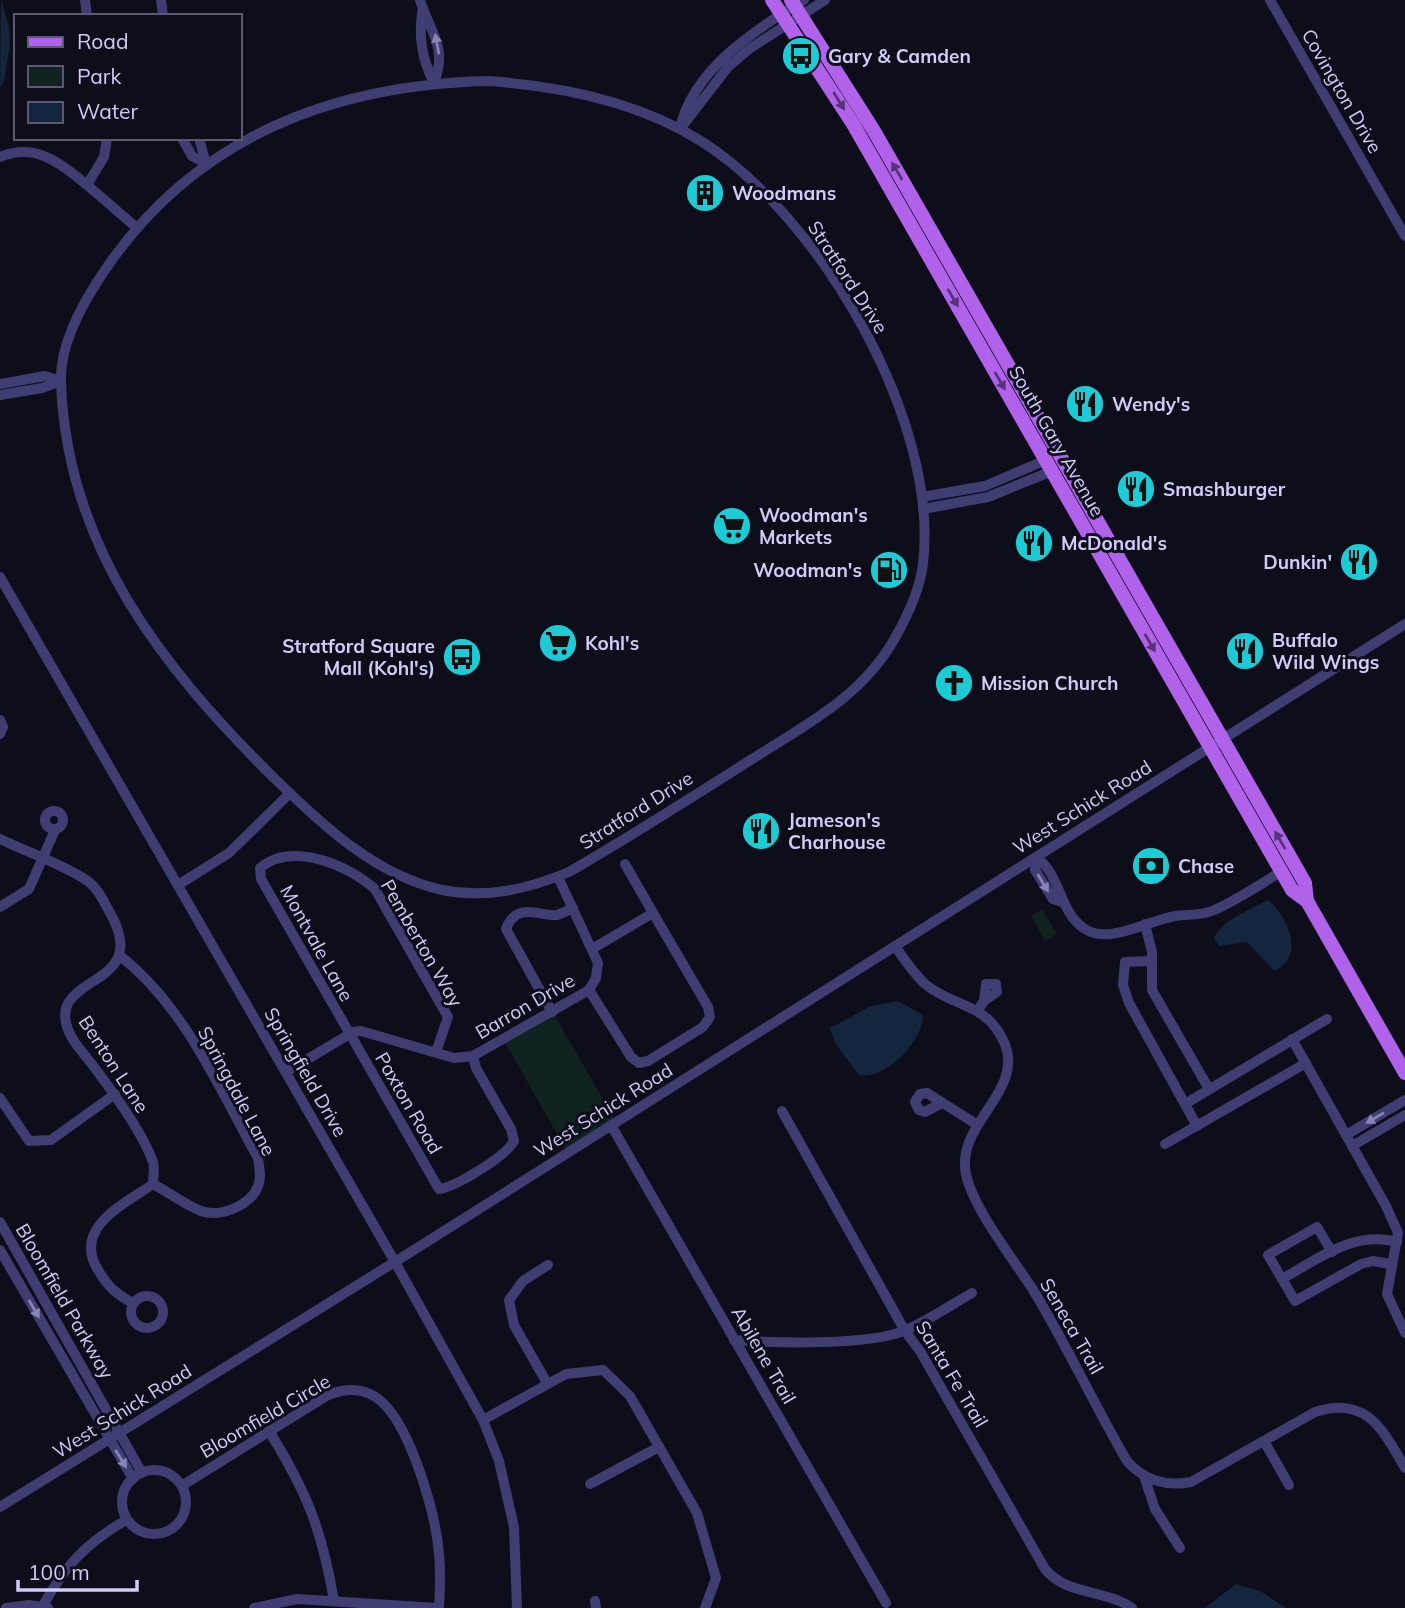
<svg xmlns="http://www.w3.org/2000/svg" width="1405" height="1608" viewBox="0 0 1405 1608" font-family="Mulish,sans-serif">
  <style>
    .green { fill: #112321 }
    .water { fill: #13263d }
    .lines { fill: none; stroke-linecap: round; stroke-linejoin: round }
    .minor { stroke: #3e3e73; stroke-width: 10 }
    .major { stroke: #b062ea; stroke-width: 14 }
    .oneway { fill: #8685b6 }
    .oneway2 { fill: #573378 }
    .labels { text-anchor: middle; stroke-width: 6; stroke-linejoin: round; paint-order: stroke }
    .poi-label { font-size: 19px; font-weight: bold; fill: #cfccf8; stroke: #0e0d1a; text-anchor: start }
    .street-label { font-size: 19px; fill: #cfccf8; stroke: #0e0d1a }
  </style>
  <rect width="100%" height="100%" fill="#0e0d1a"/>
  <g class="green">
    <path d="M1042,909l15,25 -12,7 -14,-25z"/>
    <path d="M551,1009l64,111 -49,30 -64,-113z"/>
  </g>
  <g class="water">
    <path d="M1,0l8,27 1,17 -6,38 -4,5z"/>
    <path d="M1268,900c20,17 38,57 6,71l-27,-29 -28,4 -5,-8c9,-19 36,-28 54,-38z"/>
    <path d="M898,1001l25,14c0,26 -37,65 -64,60l-24,-32 -5,-15 41,-22z"/>
    <path d="M1236,1584l24,7 26,17h-81z"/>
  </g>
  <g class="lines">
    <g class="minor">
      <path d="M85,0l2,16"/>
      <path d="M161,0l2,16"/>
      <path d="M420,0c10,33 28,46 14,83"/>
      <path d="M1270,0l135,236"/>
      <path d="M423,8c-5,26 -2,50 11,75"/>
      <path d="M488,81c72,5 151,21 213,60 119,75 239,281 222,423 -3,24 -16,53 -28,74 -34,60 -90,87 -146,123 -60,38 -119,76 -180,111 -41,17 -83,27 -127,18 -67,-15 -121,-66 -169,-113 -111,-110 -206,-230 -212,-394 -2,-39 22,-81 44,-113 90,-133 226,-185 383,-189z"/>
      <path d="M680,129l48,-62 21,-18 76,-49"/>
      <path d="M680,129c12,-59 76,-100 124,-129"/>
      <path d="M107,138l-3,19 -17,28 50,43"/>
      <path d="M182,138l10,18 14,8"/>
      <path d="M199,138l7,26"/>
      <path d="M0,157c35,-15 60,6 87,28"/>
      <path d="M0,384l45,-8 15,5"/>
      <path d="M0,395l42,-7 18,-7"/>
      <path d="M922,497l63,-11 61,-26"/>
      <path d="M923,509l65,-12 64,-26"/>
      <path d="M0,577l395,685 88,158 16,41 15,66 3,81"/>
      <path d="M0,720l3,7 -3,7"/>
      <circle cx="54" cy="820" r="9"/>
      <path d="M0,839c27,13 57,23 83,39 13,7 19,20 26,33 47,80 -66,61 -40,121 5,12 17,24 25,35 19,25 49,66 59,95 2,6 0,15 0,22"/>
      <path d="M625,864l28,49"/>
      <path d="M178,885l51,-32 61,-60"/>
      <path d="M1062,902l-9,-3 -18,-29 1,-13c25,18 22,51 46,70 24,20 67,-7 93,-11 12,-2 25,0 37,-5 24,-10 47,-26 70,-40"/>
      <path d="M0,907l29,-18 26,-59"/>
      <path d="M1145,924l7,28v38l57,99"/>
      <path d="M895,946c9,13 18,27 30,38 29,24 61,18 79,58 22,50 -49,81 -38,132 7,35 49,87 69,119 33,55 60,113 92,168 16,19 40,26 64,21l124,-70c52,-17 68,18 90,56"/>
      <path d="M119,955c65,50 100,133 139,203 1,10 4,18 0,28 -7,19 -37,32 -57,25 -16,-6 -33,-19 -48,-27"/>
      <path d="M1151,961l-26,1 -2,23 6,18 68,123"/>
      <path d="M589,990l42,67 8,6 9,-2 55,-34 7,-10 -2,-10 -55,-94 -61,36"/>
      <path d="M978,1010l6,-9 2,-17h10l1,8 -13,9"/>
      <path d="M552,1012l-46,-83c11,-29 35,-12 51,-14 5,-1 11,-5 16,-7"/>
      <path d="M1292,1039l94,167 12,27 -11,61 18,39"/>
      <path d="M436,1052l12,-35 -73,-128c-27,-24 -83,-48 -115,-21l1,11 178,310c17,-2 67,-33 75,-48l-3,-12 -35,-61 -3,-12"/>
      <path d="M286,1072l67,-40 8,-1 93,27 19,-2 116,-66 7,-12 2,-15 -40,-86"/>
      <path d="M0,1098l29,43 22,-1 64,-46"/>
      <path d="M940,1104l-15,8 -6,-2 -4,-8 5,-8 7,-1 49,31"/>
      <path d="M1185,1104l142,-85"/>
      <path d="M782,1111l123,220 15,20 125,218c22,27 60,20 87,39"/>
      <path d="M611,1125l275,478"/>
      <path d="M1346,1135l59,-35"/>
      <path d="M1165,1144l141,-81"/>
      <path d="M1352,1146l53,-31"/>
      <path d="M0,1222l142,251"/>
      <path d="M0,1250l133,229"/>
      <path d="M1332,1252l-15,-25 -49,28 27,46 66,-37 12,-3 17,3"/>
      <path d="M1282,1279c36,-20 72,-49 115,-37"/>
      <circle cx="147" cy="1312" r="16"/>
      <path d="M133,1303c-17,-9 -25,-16 -35,-33 -26,-42 26,-66 55,-86"/>
      <path d="M734,1340c40,3 137,6 172,-10 23,-10 45,-25 66,-37"/>
      <path d="M547,1383l-33,-58 -5,-25 14,-19 25,-16"/>
      <path d="M483,1420l83,-46 37,-4 27,26 67,117 19,65 -11,30"/>
      <path d="M269,1431c38,61 53,99 65,170"/>
      <path d="M1264,1441l25,44"/>
      <circle cx="154" cy="1502" r="32"/>
      <path d="M1144,1476l11,33 25,39"/>
      <path d="M590,1484l67,-36"/>
      <path d="M183,1485l145,-90c20,-8 40,-7 55,8 29,28 53,112 56,151 2,18 1,36 0,54"/>
      <path d="M0,1507l414,-257 991,-626"/>
      <path d="M595,1601l1,7"/>
      <path d="M43,1605c24,-41 42,-61 83,-85"/>
      <path d="M6,1608l23,-3 19,3"/>
      <path d="M254,1608l43,-9 140,9"/>
    </g>
    <g class="major">
      <path d="M772,0l81,124 439,766 15,11 98,172"/>
      <path d="M791,0l83,131 431,752 2,18"/>
    </g>
  </g>
  <defs><path id="oneway-solid" d="M-6-.8H1V-3.2L6.5 0L1 3.2V.8H-6Z" transform="scale(1.75)"/></defs>
  <g class="oneway">
    <use href="#oneway-solid" transform="translate(437 44) rotate(-101)"/>
    <use href="#oneway-solid" transform="translate(1043 883) rotate(59)"/>
    <use href="#oneway-solid" transform="translate(1375 1118) rotate(150)"/>
    <use href="#oneway-solid" transform="translate(34 1309) rotate(60)"/>
    <use href="#oneway-solid" transform="translate(121 1459) rotate(58)"/>
  </g>
  <g class="oneway2">
    <use href="#oneway-solid" transform="translate(839 101) rotate(58)"/>
    <use href="#oneway-solid" transform="translate(897 171) rotate(-120)"/>
    <use href="#oneway-solid" transform="translate(953 298) rotate(60)"/>
    <use href="#oneway-solid" transform="translate(1000 381) rotate(60)"/>
    <use href="#oneway-solid" transform="translate(1150 643) rotate(60)"/>
    <use href="#oneway-solid" transform="translate(1280 840) rotate(-120)"/>
  </g>
  <defs>
    <g id="bus-disc" transform="scale(2.0125)"><circle r="9.5" fill="#1ccbd4" stroke="#0e0d1a"/><path d="M-5-6H5V4H4V6H2V4H-2V6H-4V4H-5ZM-3.5-4V0h7V-4ZM-3.5 1.2v1.5H-2V1.2ZM2 1.2v1.5H3.5V1.2Z" fill="#111"/></g>
    <g id="building-disc" transform="scale(2.0125)"><circle r="9.5" fill="#1ccbd4" stroke="#0e0d1a"/><path d="M-4-6H4V6H1V3H-1V6H-4ZM-2.5-4.3h1.7v1.8h-1.7ZM.8-4.3h1.7v1.8H.8ZM-2.5-1h1.7V.8h-1.7ZM.8-1h1.7V.8H.8Z" fill="#111"/></g>
    <g id="restaurant-disc" transform="scale(2.0125)"><circle r="9.5" fill="#1ccbd4" stroke="#0e0d1a"/><path d="M-5-6h1v4h1v-4h1v4h1v-4h1v5L-1.5 .5V6h-2V.5L-5-1ZM5-6V6H3V1.5H1.5Q1.5-4 5-6Z" fill="#111"/></g>
    <g id="supermarket-disc" transform="scale(2.0125)"><circle r="9.5" fill="#1ccbd4" stroke="#0e0d1a"/><path d="M-6-5.5h2.5l.6 2H6L4.5 2H-2.5L-4.4-4H-6ZM-1.5 3.2a1.3 1.3 0 1 0 .1 0ZM3 3.2a1.3 1.3 0 1 0 .1 0Z" fill="#111"/></g>
    <g id="fuel-disc" transform="scale(2.0125)"><circle r="9.5" fill="#1ccbd4" stroke="#0e0d1a"/><path d="M-5.5-6h7V0h2V4h1.3V-2.5L3-4.5l.8-.8L6-3V5H2.5V1h-1V6h-7ZM-4.2-4.7v3.2H.2V-4.7Z" fill="#111"/></g>
    <g id="church-disc" transform="scale(2.0125)"><circle r="9.5" fill="#1ccbd4" stroke="#0e0d1a"/><path d="M-1.2-6h2.4v3.5h3.3v2.4h-3.3V6h-2.4V-.1h-3.3v-2.4h3.3Z" fill="#111"/></g>
    <g id="bank-disc" transform="scale(2.0125)"><circle r="9.5" fill="#1ccbd4" stroke="#0e0d1a"/><path d="M-6-4H6V4H-6ZM0-2.3a2.3 2.3 0 1 0 0 4.6a2.3 2.3 0 1 0 0-4.6Z" fill="#111"/></g>
  </defs>
  <g fill-rule="evenodd">
    <use href="#bus-disc" x="801" y="56"/>
    <use href="#building-disc" x="705" y="193"/>
    <use href="#restaurant-disc" x="1085" y="404"/>
    <use href="#restaurant-disc" x="1136" y="489"/>
    <use href="#supermarket-disc" x="732" y="526"/>
    <use href="#restaurant-disc" x="1034" y="543"/>
    <use href="#restaurant-disc" x="1359" y="562"/>
    <use href="#fuel-disc" x="889" y="570"/>
    <use href="#supermarket-disc" x="558" y="643"/>
    <use href="#restaurant-disc" x="1245" y="651"/>
    <use href="#bus-disc" x="462" y="657"/>
    <use href="#church-disc" x="954" y="683"/>
    <use href="#restaurant-disc" x="761" y="831"/>
    <use href="#bank-disc" x="1151" y="866"/>
  </g>
  <g class="labels">
    <g class="poi-label">
      <text x="828" y="63">Gary &amp; Camden</text>
      <text x="732" y="200">Woodmans</text>
      <text x="1112" y="411">Wendy's</text>
      <text x="1163" y="496">Smashburger</text>
      <text x="759" y="522">Woodman's<tspan x="759" dy="22">Markets</tspan></text>
      <text x="1061" y="550">McDonald's</text>
      <text x="1332" y="569" text-anchor="end">Dunkin'</text>
      <text x="862" y="577" text-anchor="end">Woodman's</text>
      <text x="1272" y="647">Buffalo<tspan x="1272" dy="22">Wild Wings</tspan></text>
      <text x="585" y="650">Kohl's</text>
      <text x="435" y="653" text-anchor="end">Stratford Square<tspan x="435" dy="22">Mall (Kohl's)</tspan></text>
      <text x="981" y="690">Mission Church</text>
      <text x="788" y="827">Jameson's<tspan x="788" dy="22">Charhouse</tspan></text>
      <text x="1178" y="873">Chase</text>
    </g>
    <g class="street-label">
      <text transform="translate(1342 91) rotate(60)" y="7">Covington Drive</text>
      <text transform="translate(848 277) rotate(57)" y="7">Stratford Drive</text>
      <text transform="translate(1057 441) rotate(60)" y="7">South Gary Avenue</text>
      <text transform="translate(1082 807) rotate(-32)" y="7">West Schick Road</text>
      <text transform="translate(636 810) rotate(-32)" y="7">Stratford Drive</text>
      <text transform="translate(317 943) rotate(61)" y="7">Montvale Lane</text>
      <text transform="translate(422 943) rotate(60)" y="7">Pemberton Way</text>
      <text transform="translate(525 1006) rotate(-30)" y="7">Barron Drive</text>
      <text transform="translate(114 1064) rotate(57)" y="7">Benton Lane</text>
      <text transform="translate(306 1072) rotate(60)" y="7">Springfield Drive</text>
      <text transform="translate(237 1091) rotate(62)" y="7">Springdale Lane</text>
      <text transform="translate(409 1103) rotate(60)" y="7">Paxton Road</text>
      <text transform="translate(603 1110) rotate(-32)" y="7">West Schick Road</text>
      <text transform="translate(65 1301) rotate(60)" y="7">Bloomfield Parkway</text>
      <text transform="translate(1072 1326) rotate(60)" y="7">Seneca Trail</text>
      <text transform="translate(764 1355) rotate(60)" y="7">Abilene Trail</text>
      <text transform="translate(952 1374) rotate(59)" y="7">Santa Fe Trail</text>
      <text transform="translate(122 1411) rotate(-32)" y="7">West Schick Road</text>
      <text transform="translate(265 1416) rotate(-30)" y="7">Bloomfield Circle</text>
    </g>
  </g>
  <rect x="14" y="14" width="228" height="126" fill="#0e0d1a" stroke="#5b5973" stroke-width="2"/>
  <rect x="28" y="37" width="35" height="10" fill="#b062ea" stroke="#5b5973" stroke-width="2"/>
  <text x="77" y="49" font-size="21" fill="#cfccf8">Road</text>
  <rect x="28" y="66" width="35" height="21" fill="#112321" stroke="#5b5973" stroke-width="2"/>
  <text x="77" y="84" font-size="21" fill="#cfccf8">Park</text>
  <rect x="28" y="102" width="35" height="21" fill="#13263d" stroke="#5b5973" stroke-width="2"/>
  <text x="77" y="119" font-size="21" fill="#cfccf8">Water</text>
  <path d="M18 1580v10h119v-10" fill="none" stroke="#cfccf8" stroke-width="3.5"/>
  <text x="28" y="1580" font-size="21" fill="#cfccf8" stroke="#0e0d1a" stroke-width="5" paint-order="stroke">100 m</text>
</svg>
